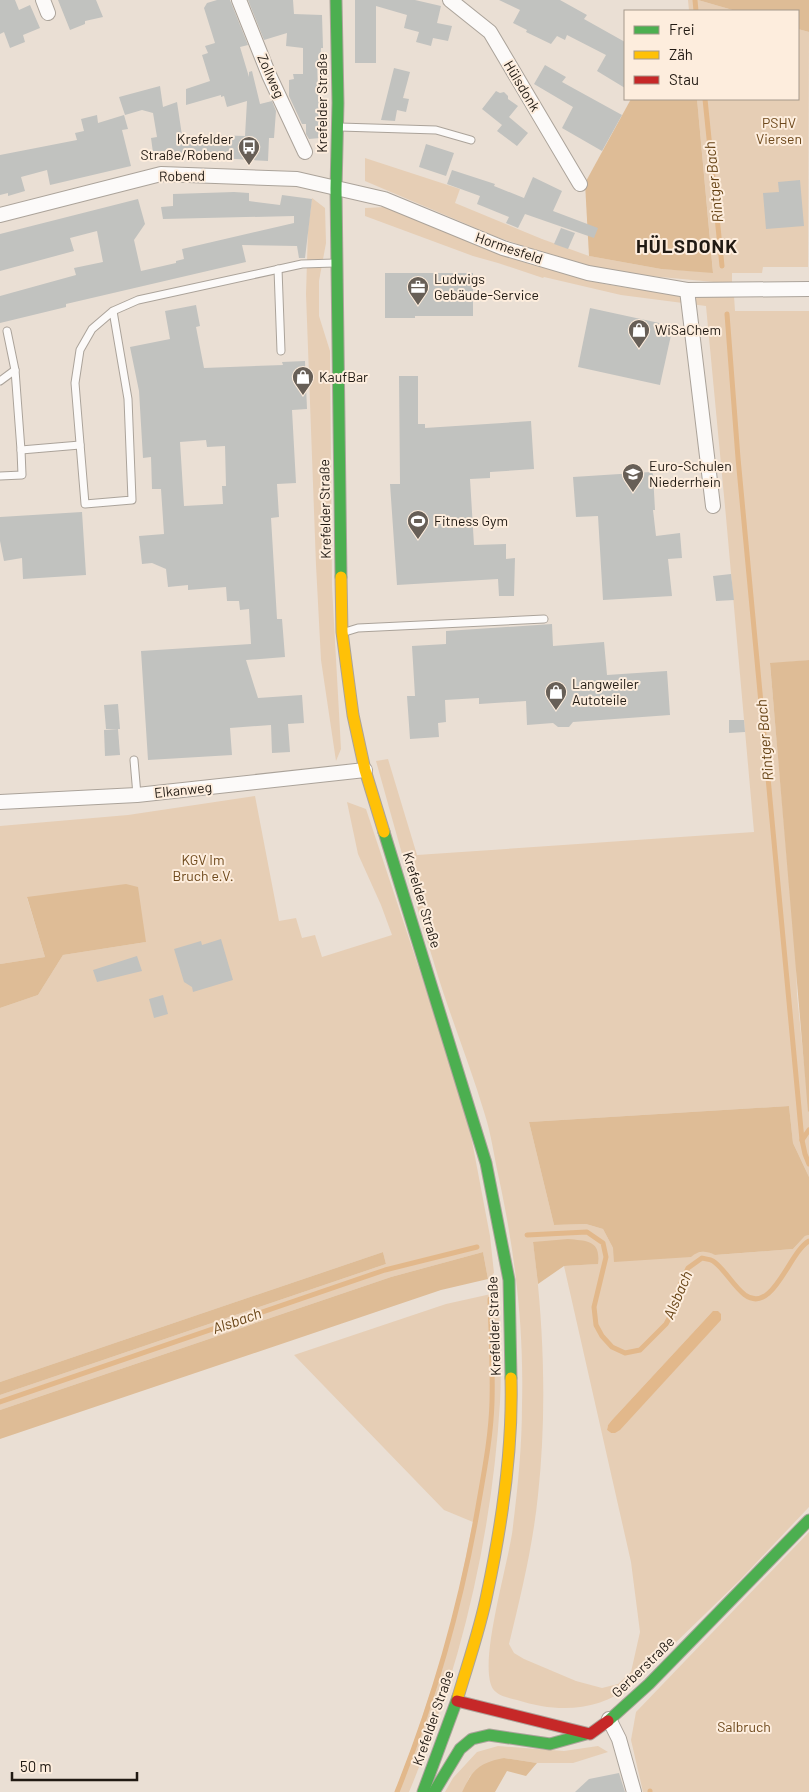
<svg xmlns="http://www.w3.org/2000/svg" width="809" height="1792" viewBox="0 0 809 1792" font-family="Barlow,sans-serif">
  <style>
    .green { fill: #e6ceb5; fill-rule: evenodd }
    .forest { fill: #debc96 }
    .water { fill: #e2b88b }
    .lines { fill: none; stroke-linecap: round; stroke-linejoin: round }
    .stream { stroke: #e2b88b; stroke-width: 5 }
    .building { fill: #c1c2bf; fill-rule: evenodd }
    .lane-casing { stroke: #aba39a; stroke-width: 9 }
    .street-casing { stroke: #aba39a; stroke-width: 16 }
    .fast-casing { stroke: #aba39a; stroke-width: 13 }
    .slow-casing { stroke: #aba39a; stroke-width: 13 }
    .jam-casing { stroke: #aba39a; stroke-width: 13 }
    .lane { stroke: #fcfaf9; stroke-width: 7 }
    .street { stroke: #fcfaf9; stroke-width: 14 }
    .fast { stroke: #4caf50; stroke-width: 11 }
    .slow { stroke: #ffc107; stroke-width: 11 }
    .jam { stroke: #c62828; stroke-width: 11 }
    .labels { text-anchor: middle; stroke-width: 4; stroke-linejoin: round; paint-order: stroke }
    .street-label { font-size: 14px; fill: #211a13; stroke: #fdeddd }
    .park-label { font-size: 14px; fill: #6d481b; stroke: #fdeddd }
    .poi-label { font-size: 14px; fill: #211a13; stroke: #fdeddd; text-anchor: start }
    .water-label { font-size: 15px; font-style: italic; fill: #664214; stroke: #fdeddd }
    .district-label { font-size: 19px; font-weight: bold; letter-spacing: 1px; fill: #211a13; stroke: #fdeddd }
  </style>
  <rect width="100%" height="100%" fill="#eadfd4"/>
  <g class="green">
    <path d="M688,0h10l38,11h-47z"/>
    <path d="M798,29l11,3 -1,235h-45l-1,6h-30v9h-18l-64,-6 -70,-11 -83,-28 -132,-56v-23l95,31 -5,14 87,36 47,17 72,13 52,3 -16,-173h101z"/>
    <path d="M312,198l13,10 1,35 -7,38v35l11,35 2,236 9,162 -5,12 -15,-101 -5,-95 -10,-271 2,-64z"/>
    <path d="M385,207l85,35 59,22 75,20 77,12h53l1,15h74v349l-39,4 26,297 1,34 12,116v66l-16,-34 -4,-37 -260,16 25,103 32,-1 17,5 10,19 83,5 10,-2 10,4 77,-6 12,-13 4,-1v272l-69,73 -108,105c-35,27 -74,28 -115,15 -8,-2 -19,-4 -24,-11 -16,-25 17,-130 20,-163 5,-40 9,-81 9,-121 2,-80 -7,-153 -24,-231 -4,-19 -7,-40 -13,-59 -15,-51 -36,-101 -51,-152 -21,-67 -39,-135 -58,-202l12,-2 29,96 337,-23 -28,-315 -20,-211 -85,-11 -77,-18 -1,1 -45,-15 -25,-7 -108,-40v-8zM533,1242l64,22 -33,2 67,296 9,70 -9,40 -13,12 -16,4 -26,-7 -52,-22 -10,-6 -5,-9c12,-49 24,-99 29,-149 9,-82 6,-171 -5,-253zM713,1311l-102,122 -4,-3 1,-5 4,-5z"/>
    <path d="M255,796l24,125 17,-3 6,20 13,-3 7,22 70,-22 -11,-30 -23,-51 -11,-52 19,7 92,277 14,55 18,95 4,37 -6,6 -5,-27 -92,25 -391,133v-15l386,-131 -3,-12 -383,130v-374l38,-13 25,-40 83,-13 -119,-44 18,59 -45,7v-138l128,-11z"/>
    <path d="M491,1294l8,1c0,36 3,72 1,107 -8,134 -39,266 -91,390h-14l19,-50 32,-97 12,-49 15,-74 -29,-12 -150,-155 152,-51z"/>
    <path d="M809,1532v260h-166l-12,-52 5,-28z"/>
    <path d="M498,1746l66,5 34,-5 10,6 -35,11h-36l-33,-5 -34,18 -8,16h-17l8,-14 24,-26z"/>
  </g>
  <g class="forest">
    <path d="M698,0h111v32l-11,-3v-18h-62z"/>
    <path d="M631,99h66l16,174 -52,-4 -72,-13 -4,-73z"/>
    <path d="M809,660v451l-1,1 -38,-449z"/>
    <path d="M126,884l12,3 8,55 -83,13 -25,40 -38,13v-44l45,-7 -18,-60z"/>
    <path d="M789,1106l4,37 16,34v58l-4,1 -12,13 -78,6c-9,-4 -16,-5 -24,2l-77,5 -1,-14 -10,-19 -17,-5 -32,1 -25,-103z"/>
    <path d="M568,1239c19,2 33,1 30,25l-34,2 -26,18 -5,-42z"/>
    <path d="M383,1252l3,12 -386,131v-13z"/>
    <path d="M483,1252l5,27 -47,11 -441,149v-29l391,-133z"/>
    <path d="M504,1758l33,5 -11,13 -19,-5 -12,21h-33c11,-23 17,-29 42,-34z"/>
  </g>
  <path class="water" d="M713,1311h5l3,3v6l-101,110 -5,3h-4l-4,-3 1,-5 4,-5z"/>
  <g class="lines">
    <g class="stream">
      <path d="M695,0l1,11"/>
      <path d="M705,99l17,167"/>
      <path d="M727,314l11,144 64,682 3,14 4,10"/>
      <path d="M802,1140l7,-10"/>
      <path d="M527,1235l60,-3 16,11 3,14 -12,50 2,18 6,11 10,11 13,6 15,-3 26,-26 8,-15 5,-22 9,-19 14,-10c3,1 8,1 11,3 11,7 20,25 32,34 28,20 44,-43 64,-54"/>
      <path d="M0,1402l385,-132 92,-23"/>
      <path d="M650,1791v1"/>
      <path d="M397,1792c37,-92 64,-187 81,-285 6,-35 13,-70 14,-105 1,-34 -1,-69 -2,-103"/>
    </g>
  </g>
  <g class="building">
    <path d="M0,0h15l4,10 11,-5 10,23 -17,7 2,7 -15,6 -6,-16 -4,2z"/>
    <path d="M58,0h38l7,17 -18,4v3l-15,6z"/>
    <path d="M217,0h13l18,45 -8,2 9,30v-5l3,-1 8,33 12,-3 4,10 -2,27h-5l-1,23 -80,-5 -34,4 -3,-22 6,-1 -4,-24 -11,-3 -17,5 -6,-18 41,-11 3,21 14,-5 6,40 26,2 1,-9 35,1 2,-35 -20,6 -3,-11 -3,1v-2l-35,10v-16l24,-8 -8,-26 6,-2 -3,-7 10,-3 -11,-35 3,-5z"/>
    <path d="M248,0h45l1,14 28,1 1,33h-2l-1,17h-3l3,73 -11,1 -3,-5v-10h-4l-13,-28v-16l5,-1 -1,-5h10v-26l-17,-2 1,-13 -23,7z"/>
    <path d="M355,0h60l26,6 -4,17 15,3 -4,15 -15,-3 -2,8 -15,-4 3,-10 -15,-4 3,-13 -31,-9v57h-21z"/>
    <path d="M499,0h61l27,15 -3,4 41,23v46l-28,-17 9,-16 -39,-20 -2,5 -8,-4 -6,8 -25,-12 1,-2 -14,-7 7,-13z"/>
    <path d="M545,65l21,12 -4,5 60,33 -20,36 -40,-23 11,-21 -39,-23z"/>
    <path d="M394,68l16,4 -7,26 6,1 -3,13 -9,-2 -2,11 -14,-1z"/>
    <path d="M496,91l4,2 4,-1 4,4v3l10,7 -9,11 19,16 -11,13 -20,-15 5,-6 -20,-16z"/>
    <path d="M97,115l1,8 26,-8 4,14 -6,1 9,36 -81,19 -3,-15 -26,7 4,14 -17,5v-3l-8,2v-40l77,-15 -2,-7 9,-2 -3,-12z"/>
    <path d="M426,144l28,9 -8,23 -27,-9z"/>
    <path d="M452,170l43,14 -1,2 30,12 9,-21 29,14 -9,20 45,17 -4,10 -69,-24 -7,14 -12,-5 3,-6 -32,-13 3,-8 -33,-12z"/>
    <path d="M800,180l4,46 -38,3 -3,-36 16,-1 -1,-10z"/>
    <path d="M234,192l15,1v8l31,4 2,-10 30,4 -7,59h-6l-2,-12 -55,-1 4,17 -180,42v3l-66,16v-27l76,-21 -2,-7 29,-6 -6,-31 -27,7 4,13 -74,20v-37l138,-35 7,25 -11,16 7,31 35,-8v-2l8,-2 -2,-10 112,-26v-7l-131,3 -2,-12 12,-1v-12z"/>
    <path d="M561,228l14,5 -7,16 -14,-5z"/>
    <path d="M385,273h88v43h-58v2h-30z"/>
    <path d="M196,305l4,21 -4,1 8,41 79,-3 -1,-3 23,-1 2,48 -15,1 4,73 -19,1 2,33 -8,1 6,101h5l3,38 -39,3 12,38 44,-3 2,28 -16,1 2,28 -18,1 -1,-28 -41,3 2,27 -84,5 -7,-109 110,-7 -2,-35 -9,1 -1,-9h-12l-1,-14 -38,3v-5l-20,2 -2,-18 -14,-6 -10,1 -3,-28 25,-2 -3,-45h-9l-1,-32 -8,1 -4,-67 -9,-44 40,-8 -5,-28zM206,440l1,7 18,-1 1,40h-4l1,18 -39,2 -4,-64z"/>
    <path d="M590,308l83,18 -13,59 -82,-18z"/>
    <path d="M399,376h19v48h7v4l106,-7 3,48 -44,3v6l-20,1 4,66 32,-1v15l9,-1 -1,38h-15l-1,-17 -101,6 -7,-101h10z"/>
    <path d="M651,472l2,2 2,36h-2l3,26 24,-3 2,25 -14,1 4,37 -69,4 -5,-84 -22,1 -3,-40z"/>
    <path d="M82,512l4,63 -63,4 -1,-21 -18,3 -4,-20v-24z"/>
    <path d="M731,574l3,26 -18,1 -3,-25z"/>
    <path d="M552,624l1,22 51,-4 3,33 60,-4 3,44 -97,7 -4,5h-11l-5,-4 -26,2 -1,-24 -47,3v-6l-34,2 1,22 -8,1 1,14 -29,2 -3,-43h8l-3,-50 34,-2v-13z"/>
    <path d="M118,704l2,25h-14l-2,-24z"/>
    <path d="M729,720h15l1,12 -16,1z"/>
    <path d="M118,729l2,26 -15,1 -1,-26z"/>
    <path d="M221,939l12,41 -40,12 -1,-5 -8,-5 -10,-33 27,-8 1,4z"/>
    <path d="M137,956l5,15 -45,11 -4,-12z"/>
    <path d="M163,995l5,19 -14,4 -5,-19z"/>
    <path d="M619,1773l6,19h-50l14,-13z"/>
  </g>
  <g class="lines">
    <g class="lane-casing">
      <g id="lane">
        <path d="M340,127l96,3 35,10"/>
        <path d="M278,269l3,82"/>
        <path d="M113,311l15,88 4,101 -47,4 -10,-121 5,-33 12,-21 21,-18 25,-11 164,-36 33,-1"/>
        <path d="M7,331l8,39 6,80 59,-5"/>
        <path d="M0,381l15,-11"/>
        <path d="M0,476l22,-1 -1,-25"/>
        <path d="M345,632l13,-4 186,-9"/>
        <path d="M134,760l3,35"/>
      </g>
    </g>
    <g class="street-casing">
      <g id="street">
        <path d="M43,0l5,13"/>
        <path d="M239,0l30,75 36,77"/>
        <path d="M450,0l40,32 90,152"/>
        <path d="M0,215l161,-41 136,5 87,20 119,49 85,25 99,17 122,-1"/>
        <path d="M687,290l26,216"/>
        <path d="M0,802l137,-7 228,-25"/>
        <path d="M609,1719l10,20 15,53"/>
      </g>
    </g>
    <g class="fast-casing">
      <g id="fast">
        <path d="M336,0l2,103 -2,86 5,388"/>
        <path d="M384,832l102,331 23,117 2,98"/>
        <path d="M608,1721l41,-37 160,-164"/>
        <path d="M423,1792l35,-95"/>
        <path d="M434,1792l26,-43 12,-10 17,-4 61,9 36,-10"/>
      </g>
    </g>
    <g class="slow-casing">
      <g id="slow">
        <path d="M341,577l1,55 11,83 12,55 19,62"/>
        <path d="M458,1697c10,-34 22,-68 29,-103 15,-70 26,-144 24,-216"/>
      </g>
    </g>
    <g class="jam-casing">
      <path id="jam" d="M457,1701l133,33 18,-13"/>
    </g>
    <use href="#lane" class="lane"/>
    <use href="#street" class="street"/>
    <use href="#fast" class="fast"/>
    <use href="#slow" class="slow"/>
    <use href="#jam" class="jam"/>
  </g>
  <defs>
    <g id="bus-pin" transform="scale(1.125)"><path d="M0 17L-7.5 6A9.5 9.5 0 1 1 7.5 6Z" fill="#675f57" stroke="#fdeddd"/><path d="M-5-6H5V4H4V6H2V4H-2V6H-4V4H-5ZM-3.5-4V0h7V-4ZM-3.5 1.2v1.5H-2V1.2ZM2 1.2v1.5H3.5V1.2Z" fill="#fff"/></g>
    <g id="office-pin" transform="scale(1.125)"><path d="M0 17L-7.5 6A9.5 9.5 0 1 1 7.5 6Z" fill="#675f57" stroke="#fdeddd"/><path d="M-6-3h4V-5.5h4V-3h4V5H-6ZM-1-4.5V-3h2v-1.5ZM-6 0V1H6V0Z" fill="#fff"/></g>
    <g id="shop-pin" transform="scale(1.125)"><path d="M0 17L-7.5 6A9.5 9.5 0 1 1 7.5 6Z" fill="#675f57" stroke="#fdeddd"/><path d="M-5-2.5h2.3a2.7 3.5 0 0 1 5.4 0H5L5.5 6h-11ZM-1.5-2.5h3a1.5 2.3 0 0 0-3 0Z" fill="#fff"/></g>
    <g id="university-pin" transform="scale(1.125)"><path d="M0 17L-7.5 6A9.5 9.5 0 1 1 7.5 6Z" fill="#675f57" stroke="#fdeddd"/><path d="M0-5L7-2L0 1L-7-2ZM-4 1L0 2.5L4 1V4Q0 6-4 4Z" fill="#fff"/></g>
    <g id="stadium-pin" transform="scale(1.125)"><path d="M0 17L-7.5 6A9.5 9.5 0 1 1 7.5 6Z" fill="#675f57" stroke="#fdeddd"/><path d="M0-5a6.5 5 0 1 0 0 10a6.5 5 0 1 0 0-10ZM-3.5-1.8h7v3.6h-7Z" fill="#fff"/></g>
  </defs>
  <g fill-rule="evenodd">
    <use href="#bus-pin" x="249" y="147"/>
    <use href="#office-pin" x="418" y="287"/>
    <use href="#shop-pin" x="639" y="330"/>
    <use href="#shop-pin" x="303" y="377"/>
    <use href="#university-pin" x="633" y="474"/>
    <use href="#stadium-pin" x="418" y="521"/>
    <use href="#shop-pin" x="556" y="692"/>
  </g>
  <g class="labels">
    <g class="street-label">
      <text transform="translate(271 76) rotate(66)" y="5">Zollweg</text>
      <text transform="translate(522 86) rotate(59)" y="5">Hülsdonk</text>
      <text transform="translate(322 103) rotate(-90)" y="5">Krefelder Straße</text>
      <text transform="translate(182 176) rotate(-1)" y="5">Robend</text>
      <text transform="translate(509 248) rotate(19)" y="5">Hormesfeld</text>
      <text transform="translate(325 509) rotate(-91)" y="5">Krefelder Straße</text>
      <text transform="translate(183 790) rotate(-6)" y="5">Elkanweg</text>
      <text transform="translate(422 900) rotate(73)" y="5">Krefelder Straße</text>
      <text transform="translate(494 1326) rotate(-92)" y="5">Krefelder Straße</text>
      <text transform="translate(643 1667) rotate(-44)" y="5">Gerberstraße</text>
      <text transform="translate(433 1718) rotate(-71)" y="5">Krefelder Straße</text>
    </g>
    <g class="park-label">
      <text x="779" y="128">PSHV<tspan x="779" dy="16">Viersen</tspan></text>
      <text x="203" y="865">KGV Im<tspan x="203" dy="16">Bruch e.V.</tspan></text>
      <text x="744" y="1732">Salbruch</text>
    </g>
    <g class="poi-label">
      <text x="233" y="144" text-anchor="end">Krefelder<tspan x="233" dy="16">Straße/Robend</tspan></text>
      <text x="434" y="284">Ludwigs<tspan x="434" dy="16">Gebäude-Service</tspan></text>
      <text x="655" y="335">WiSaChem</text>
      <text x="319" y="382">KaufBar</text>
      <text x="649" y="471">Euro-Schulen<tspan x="649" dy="16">Niederrhein</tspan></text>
      <text x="434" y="526">Fitness Gym</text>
      <text x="572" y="689">Langweiler<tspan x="572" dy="16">Autoteile</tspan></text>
    </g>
    <g class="water-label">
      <text transform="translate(714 182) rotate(-96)" y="5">Rintger Bach</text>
      <text transform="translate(765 740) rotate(-95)" y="5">Rintger Bach</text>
      <text transform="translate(678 1295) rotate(-67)" y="5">Alsbach</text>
      <text transform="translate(237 1321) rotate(-19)" y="5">Alsbach</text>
    </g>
    <g class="district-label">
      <text x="687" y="253">HÜLSDONK</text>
    </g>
  </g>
  <rect x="624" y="10" width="175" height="90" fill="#fdeddd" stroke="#a5998c"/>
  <rect x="634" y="26" width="25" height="8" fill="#4caf50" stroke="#a5998c"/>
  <text x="669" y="35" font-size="15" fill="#211a13">Frei</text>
  <rect x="634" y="51" width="25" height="8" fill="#ffc107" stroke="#a5998c"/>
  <text x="669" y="60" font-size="15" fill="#211a13">Zäh</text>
  <rect x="634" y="76" width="25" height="8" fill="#c62828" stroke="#a5998c"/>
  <text x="669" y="85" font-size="15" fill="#211a13">Stau</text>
  <path d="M12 1772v8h125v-8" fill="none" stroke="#211a13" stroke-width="2.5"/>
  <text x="20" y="1772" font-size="15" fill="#211a13" stroke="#fdeddd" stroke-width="4" paint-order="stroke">50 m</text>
</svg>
